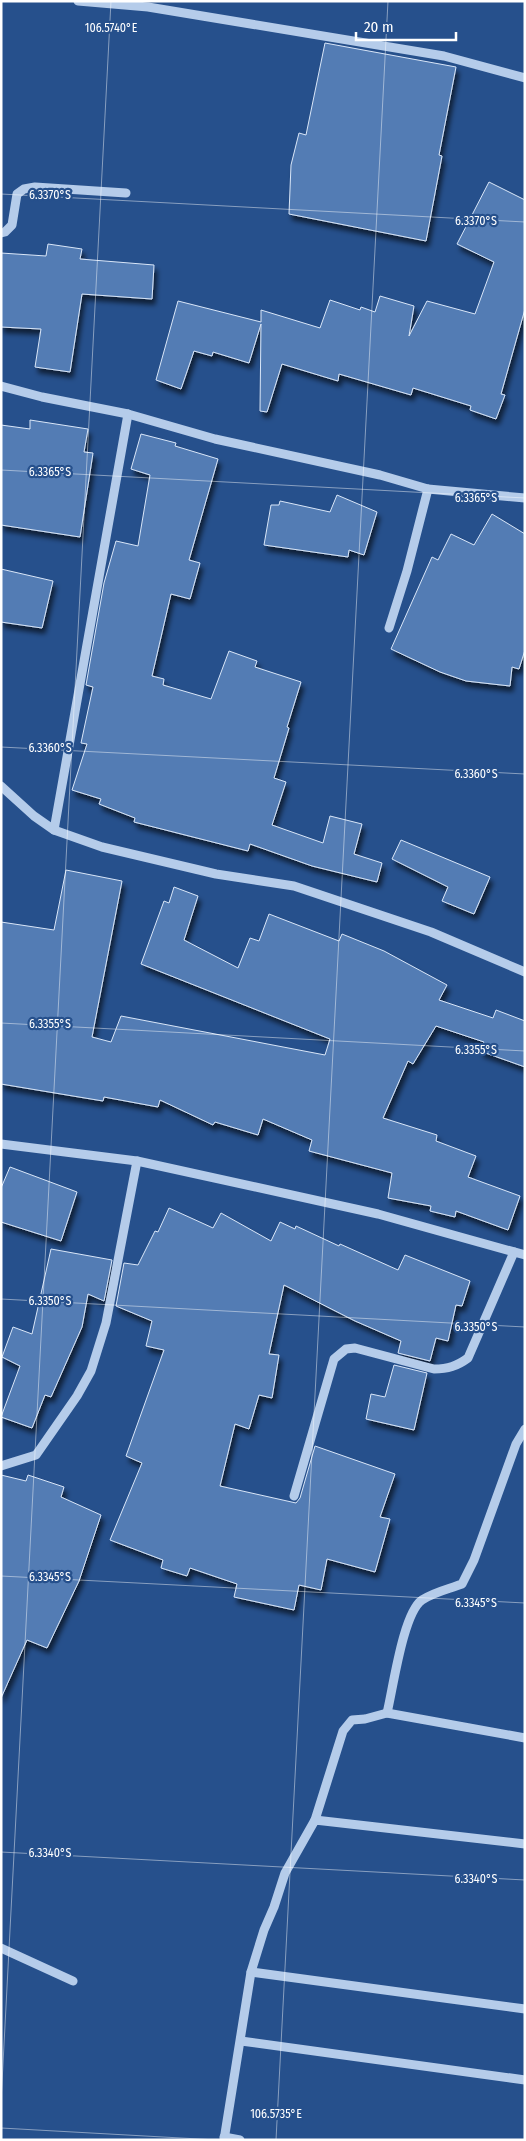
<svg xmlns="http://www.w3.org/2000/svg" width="526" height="2141" viewBox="0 0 526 2141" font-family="'Fira Sans Condensed',sans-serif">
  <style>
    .building { fill: #527cb4; stroke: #d9e6f8; filter: url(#shadow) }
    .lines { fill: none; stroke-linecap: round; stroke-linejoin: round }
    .minor { stroke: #b5ccea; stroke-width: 9 }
    .ticks { fill: none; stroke: #fff; stroke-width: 1; stroke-opacity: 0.45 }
    .ticks-label { font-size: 12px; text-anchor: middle; fill: #fff; stroke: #26508c; stroke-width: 4.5; stroke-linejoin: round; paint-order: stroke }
  </style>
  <defs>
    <filter id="shadow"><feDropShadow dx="3" dy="5.5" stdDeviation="2.5" flood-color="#0009"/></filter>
  </defs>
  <rect width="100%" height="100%" fill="#26508c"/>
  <g class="building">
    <path d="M325,43l131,24 -17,88 3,1 -16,85 -137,-27 2,-49 8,-32 7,2z"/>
    <path d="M489,182l36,18v109l-24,85 4,1 -9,24 -26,-9 1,-4 -58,-18 -2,7 -72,-21 -1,7 -56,-17 -15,48 -7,-1 1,-87 -12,39 -36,-11 -1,4 -18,-5 -13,38 -25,-9 22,-79 83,21v-12l59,18 10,-28 30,10 1,-3 14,5 5,-16 34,10 -5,30 18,-35 48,13 19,-52 -37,-18z"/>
    <path d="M48,244l34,5 -2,10 74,6 -2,34 -70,-5 -12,78 -35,-5 6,-38 -40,-2v-74l45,3z"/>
    <path d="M30,420l58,9 -4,23 9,1 -13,84 -79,-12v-100l29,4z"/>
    <path d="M141,434l35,9 -1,3 43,13 -29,101 11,3 -10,36 -19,-5 -19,82 12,3 -1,6 48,14 18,-48 28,10 -2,6 46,15 -14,45 2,1 -15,50 12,4 -14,43 51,18 7,-27 32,8 -8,30 28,9 -5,19 -65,-16 -62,-22 -2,7 -114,-29 1,-4 -36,-14 2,-5 -29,-9 15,-46 -6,-1 12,-56 -7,-2 18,-102 12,-42 22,5 12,-71 -19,-6z"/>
    <path d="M337,495l40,17 -13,43 -15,-5 -1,7 -84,-12 7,-40h8l1,-4 50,11z"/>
    <path d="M492,514l33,20v116l-6,19 -7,-2 -2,19 -44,-5 -26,-9 -49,-23 41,-92 6,3 13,-26 23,11z"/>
    <path d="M1,569l52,12 -11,47 -41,-6z"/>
    <path d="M401,840l89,37 -16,37 -32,-13 6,-14 -56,-28z"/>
    <path d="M66,870l56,11 -30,156 19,5 10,-26 204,39 5,-16 -189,-75 23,-63 5,2 5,-16 24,9 -14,44 54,28 12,-30 9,3 10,-27 70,27 3,-7 42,17 63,34 -8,15 54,18 3,-8 29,11v46l-45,-16 4,-9 -48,-16 -23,38 -5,-3 -25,57 54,17 -1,6 40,15 -8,21 52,19 -12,34 -52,-19 -1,6 -25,-6 1,-5 -43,-8 4,-25 -83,-22 3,-11 -49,-21 -5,16 -43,-13 -2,3 -53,-25 -2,7 -54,-10 -1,4 -102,-17v-162l53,8z"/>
    <path d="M10,1167l67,25 -16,49 -60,-19v-34z"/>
    <path d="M169,1208l44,20 8,-15 50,28 9,-19 15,7 1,-3 43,20 1,-2 58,26 7,-15 65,26 -8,25 -6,-1 -8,36 -12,-3 -6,23 -32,-8 3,-12 -46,-20 -71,-36 -15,69 10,1 -7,43 -13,-3 -10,34 -14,-5 -15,62 76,17 4,-5 15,-52 80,28 -15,43 10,2 -15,53 -48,-13 -6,31 -22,-5 -5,25 -60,-13 3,-13 -47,-16 -3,8 -26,-8 2,-8 -53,-20 32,-77 -16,-7 38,-106 -18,-4 6,-25 -36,-15 8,-43 14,2 17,-34 3,1z"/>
    <path d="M51,1249l61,11 -8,41 -16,-7 -6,33 -31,70 -6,-2 -13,33 -31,-11 19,-51 -18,-9 11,-30 19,7z"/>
    <path d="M394,1365l33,8 -13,57 -48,-11 5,-25 14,3z"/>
    <path d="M1,1475l25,6 2,-6 36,12 -3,10 40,18 -22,66 -32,67 -20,-8 -26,58z"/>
  </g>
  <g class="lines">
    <g class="minor">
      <path d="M78,1l70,6 296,49 81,22"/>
      <path d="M1,233l4,-1 7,-7 5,-31 7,-5 11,-2 91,6"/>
      <path d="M1,386l41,11 86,17 87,25 165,36 48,14 97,9"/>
      <path d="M389,628l18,-57 21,-82"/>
      <path d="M1,786l33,30 20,14 48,17 114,27 78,12 137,46 94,40"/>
      <path d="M54,830l74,-416"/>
      <path d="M1,1144l136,17 241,53 147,41"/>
      <path d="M1,1466l35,-11 41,-59 14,-25 15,-48 31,-162"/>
      <path d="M294,1496l40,-137 12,-10 9,-1 79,21c14,0 23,-3 34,-11l46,-106"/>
      <path d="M387,1713c6,-24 16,-100 35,-113 12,-8 27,-11 40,-16l12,-24 42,-116 9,-15"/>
      <path d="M315,1820l28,-89 9,-11 13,-1 22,-6 138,25"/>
      <path d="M1,1948l72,33"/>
      <path d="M251,1972l274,37"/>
      <path d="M241,2041l284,39"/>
      <path d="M224,2137l16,3"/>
      <path d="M224,2140l27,-168 13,-42 10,-23 11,-34 30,-53 210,24"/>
    </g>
  </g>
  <path class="ticks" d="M1,194l524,28M1,470l524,28M1,747l524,27M1,1023l524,28M1,1299l524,28M1,1576l524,27M1,1852l524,28M1,2102l110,-2101M1,2128l216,12M276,2140l112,-2139"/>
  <g class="ticks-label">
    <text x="111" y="32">106.5740°E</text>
    <text x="50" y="199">6.3370°S</text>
    <text x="476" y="225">6.3370°S</text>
    <text x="50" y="476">6.3365°S</text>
    <text x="476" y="502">6.3365°S</text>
    <text x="50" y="752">6.3360°S</text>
    <text x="476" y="778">6.3360°S</text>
    <text x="50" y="1028">6.3355°S</text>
    <text x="476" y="1054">6.3355°S</text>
    <text x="50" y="1305">6.3350°S</text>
    <text x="476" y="1331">6.3350°S</text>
    <text x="50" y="1581">6.3345°S</text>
    <text x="476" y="1607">6.3345°S</text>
    <text x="50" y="1857">6.3340°S</text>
    <text x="476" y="1883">6.3340°S</text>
    <text x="276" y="2118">106.5735°E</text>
  </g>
  <rect width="526" height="2141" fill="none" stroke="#ffffff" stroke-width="5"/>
  <path d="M356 32v8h100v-8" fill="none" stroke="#ffffff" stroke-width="2.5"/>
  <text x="364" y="32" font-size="15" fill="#ffffff" stroke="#26508c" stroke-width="4" paint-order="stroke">20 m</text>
</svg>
